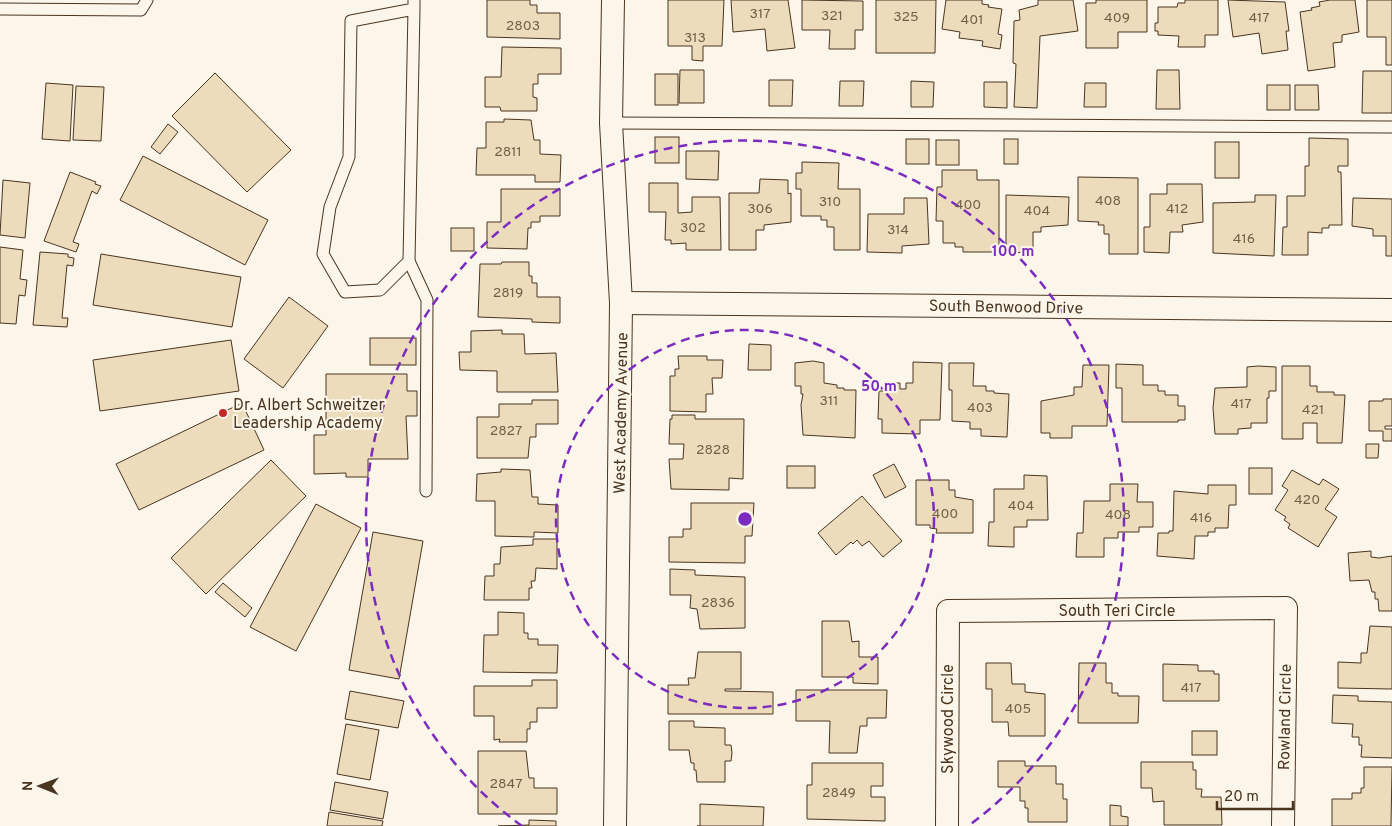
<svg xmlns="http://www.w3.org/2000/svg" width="1392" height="826" viewBox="0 0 1392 826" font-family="Overpass,sans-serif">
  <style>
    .building { fill: #ecdcbc; stroke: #4a3520 }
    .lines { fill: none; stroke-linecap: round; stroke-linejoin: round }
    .lane-casing { stroke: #4a3520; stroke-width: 13 }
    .street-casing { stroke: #4a3520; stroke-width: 24 }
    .lane { stroke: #fbf6e9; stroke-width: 11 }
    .street { stroke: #fbf6e9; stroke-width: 22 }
    .ring { fill: none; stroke: #7b2cbf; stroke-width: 2.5; stroke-dasharray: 9 6 }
    .poi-dot { fill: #c62828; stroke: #fbf6e9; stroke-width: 2 }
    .labels { text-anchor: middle; stroke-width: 4; stroke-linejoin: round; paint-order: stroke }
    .number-label { font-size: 14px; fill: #725f47 }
    .street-label { font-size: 16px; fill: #4a3520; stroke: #fbf6e9 }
    .poi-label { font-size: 16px; fill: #4a3520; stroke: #fbf6e9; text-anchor: start }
    .centre { fill: #7b2cbf; stroke: #fbf6e9; stroke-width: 2.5 }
    .ring-label { font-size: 15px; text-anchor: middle; font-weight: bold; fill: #7b2cbf; stroke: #fbf6e9; stroke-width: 4; stroke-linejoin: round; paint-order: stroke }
  </style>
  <rect width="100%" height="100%" fill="#fbf6e9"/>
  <g class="building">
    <path d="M487,0h43v5h7v8h23v26l-73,-2z"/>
    <path d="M668,0h56l-2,46h-19v15l-11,-1v-14h-24z"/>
    <path d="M731,0h57l7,48 -28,3 -2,-22 -32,3z"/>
    <path d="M802,0l61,1v29h-8v19h-26l1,-19h-28z"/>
    <path d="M876,0h60l-1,53h-59z"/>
    <path d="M946,0h36v4l7,1 -1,2 14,2 -4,25 4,1 -2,14 -18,-3 1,-5 -24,-3 1,-6 -18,-3z"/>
    <path d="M1038,0h35l5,31 -38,5 -3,72 -23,-1 2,-43 -3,-1 1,-42 6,-1 -1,-10 19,-5z"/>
    <path d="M1096,0h51v32h-29v16h-32v-45h10z"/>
    <path d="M1185,0h33v35h-13v12h-27l1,-11 -21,-1v-4h-3v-8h3v-16h19l1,-4h7z"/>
    <path d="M1228,0l57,2 4,29h-3l2,19 -26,4 -3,-21 -26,4z"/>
    <path d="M1330,0h25l4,32 -17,3v7l-9,1 2,24 -27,4 -8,-59 12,-2 -1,-2 9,-2 -1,-4z"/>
    <path d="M1367,0h25v65h-6v-28h-19z"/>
    <path d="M502,47l59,1v26h-23v10h-5v13l4,1v13h-36l-1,-4h-15v-30h16z"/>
    <path d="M680,70h24v33h-25z"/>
    <path d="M1157,70h22l1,39h-24z"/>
    <path d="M1363,71h29v42h-30z"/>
    <path d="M215,73l76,77 -44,42 -75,-76z"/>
    <rect x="655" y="74" width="23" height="31"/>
    <path d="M769,80h24l-1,26h-23z"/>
    <path d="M840,81h24l-1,25h-24z"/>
    <path d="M911,81l23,1 -1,25h-22z"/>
    <path d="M984,82h23v26l-23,-1z"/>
    <path d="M46,83l27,2 -3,56 -28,-2z"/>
    <path d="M1085,83h21v24h-22z"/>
    <rect x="1267" y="85" width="23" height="25"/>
    <path d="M1295,85h23l1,25h-24z"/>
    <path d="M76,86l28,1 -3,54 -28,-1z"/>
    <path d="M504,119l27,1 3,20h6v14l21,1 -1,27h-25v-7h-59l1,-27h9v-26h18z"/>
    <path d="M168,124l10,8 -18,22 -9,-7z"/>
    <rect x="655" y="137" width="24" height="26"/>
    <path d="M1309,138l39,1v27h-10v6h3l1,53h-13v3h-7v5l-14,-1v23h-26l1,-28h4v-31h18v-30h4z"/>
    <rect x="906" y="139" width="23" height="25"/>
    <rect x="1004" y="139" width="14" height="25"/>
    <rect x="936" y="140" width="23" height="25"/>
    <rect x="1215" y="142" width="24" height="36"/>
    <path d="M686,151h33l-1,29 -32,-1z"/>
    <path d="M143,156l125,64 -23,45 -125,-65z"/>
    <path d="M802,162l37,1 -1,26h22v61h-26v-23h-7v-7h-6v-4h-20v-27h-5v-16h6z"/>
    <path d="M942,170h35v10h22v72h-36v-5h-8v-4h-12v-22h-7l1,-34h5z"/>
    <path d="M70,172l26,10 -1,2 6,2 -4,8 -5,-3 -19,51 6,2 -3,8 -32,-11z"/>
    <path d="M1078,177l60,1v76h-29v-20h-5v-9h-6l1,-3 -21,-1z"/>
    <path d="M760,179l28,1v14l3,-1v29l-27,3v5h-8v20h-27v-57h30z"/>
    <path d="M3,180l27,3 -5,55 -25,-3z"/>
    <path d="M649,183h29v30l14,-1v-15h28l1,53h-35v-7l-15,1v-4h-6l1,-28h-17z"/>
    <path d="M1167,184h35l1,38 -21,3 1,7h-13l-1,21 -25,-1v-25h6v-33h17z"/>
    <path d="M501,189h59v27h-20v6h-9v6h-3l-1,21 -40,-1v-26h14z"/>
    <path d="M1006,195l63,2 -1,28 -27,2v5h-8v21l-27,-1z"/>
    <path d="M1255,195h21l-2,61 -61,-3v-50l42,-1z"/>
    <path d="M904,198h23l2,46 -27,2v7l-35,-1 1,-38h36z"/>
    <path d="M1353,198l39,1v57h-6v-20h-13v-7l-21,-3z"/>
    <rect x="451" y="228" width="23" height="23"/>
    <path d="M0,247l23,3 -3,29 7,1 -2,16 -6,-1 -3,29 -16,-1z"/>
    <path d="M40,252l28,2v3l6,1 -1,8 -6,-1 -5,53h6l-1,9 -34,-2z"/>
    <path d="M101,254l140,23 -9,50 -139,-22z"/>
    <path d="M502,262h27v14h3v7h5v14h23v26l-28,-1v-3l-54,-2 2,-53h21z"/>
    <path d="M289,297l39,29 -45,62 -39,-29z"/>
    <path d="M502,330v4h22l1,20 31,-1 2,39h-61v-21l-37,-1 -1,-18h12v-21z"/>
    <rect x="370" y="338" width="46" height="27"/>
    <path d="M231,340l8,51 -139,20 -7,-51z"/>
    <path d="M749,344l22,1v25h-23z"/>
    <path d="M678,356h29v4h16l-1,18h-10l1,16h-7v18l-36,-1v-35h5v-7h4z"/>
    <path d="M813,361l11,2v20l13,2v3h7v2h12l-1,48 -52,-3 -2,-30 2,-11h-2v-8h-6v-23z"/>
    <path d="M913,362l29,1 -2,57h-20v14l-38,-1v-14h-4l1,-28h10l1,-8h10v6h6v-6h7z"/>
    <path d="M949,363h25l-1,23h13v5h8v2l15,1 -2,43 -26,-1v-7h-11v-7l-18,-1v-31h-3z"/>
    <path d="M1116,364l27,1v20h15v6h7v4h13v11h7v14h-7v2h-56v-34h-6z"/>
    <path d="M1083,365h26l-2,61h-35v12h-22v-5h-9v-32l33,-6v-8h8z"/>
    <path d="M1258,366l18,1v24h-7v7h-2v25h-16v5l-13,1v5h-23l-2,-26 2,-20 32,-1v-20z"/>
    <path d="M1282,366h28v20h7v6h17v3h11l-3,48h-25v-20h-14v16h-21z"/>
    <path d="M326,374h81v17h10v25h-11l2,43h-40v18h-22v-4l-32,1v-39h12z"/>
    <path d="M1383,399h9v27h-7v3h7v12h-9v-10h-14v-30h14z"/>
    <path d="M532,400h26v24h-22v13h-6l-2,21h-51v-41h22v-13h33z"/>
    <path d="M242,403l22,47 -125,60 -23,-46z"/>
    <path d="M672,415h23v4h49l-1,60 -14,-1v12l-58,-1 -2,-30h14l1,-15h-15l1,-25h2z"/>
    <path d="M1366,444h13l-1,14h-12z"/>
    <path d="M271,460l35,36 -100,98 -35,-36z"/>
    <path d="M894,464l12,23 -21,11 -12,-23z"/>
    <rect x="787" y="466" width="28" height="22"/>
    <rect x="1249" y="468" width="23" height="26"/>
    <path d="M501,469l29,1 2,27h6v7l20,1v28l-24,-1v5l-39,-1v-35h-19l1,-27 24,-2z"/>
    <path d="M1292,470l27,15 4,-6 16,10 -14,20 12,8 -19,30 -30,-19 2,-4 -6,-4 2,-3 -11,-7 13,-20 -6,-4z"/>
    <path d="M1024,475l23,1 1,44h-21v7h-13v20l-26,-1 1,-24h5v-33h30z"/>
    <path d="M916,480h33v10h6v7l18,3v33h-37l1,-4 -7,-1v-3h-14z"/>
    <path d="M1110,484h28l-1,18h16v25h-14v5h-21v6h-14v19h-28l1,-24h6l1,-32h26z"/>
    <path d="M1208,485h28v20h-7l-1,23h-13v4h-7v4h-13l-1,23 -37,-3 1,-23h11v-2h4l1,-40 34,3z"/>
    <path d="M862,496l40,45 -19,16 -14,-16 -7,5 -5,-6 -4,4 -2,-2 -15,13 -18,-22z"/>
    <path d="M691,503h63l-2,33h-7v27l-76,-1v-25h14v-8h8z"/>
    <path d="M316,504l45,24 -65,123 -46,-24z"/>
    <path d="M373,532l50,9 -24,138 -50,-9z"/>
    <path d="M533,539h24v30l-21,-1 -1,13h-4l1,7h-3v12h-45l1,-24h9v-12h6l1,-17 32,-2z"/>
    <path d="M1371,551v6l8,1 13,-2v55h-13l-1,-12h-3v-7h-3l-3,-12 -19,1 -2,-28z"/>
    <path d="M670,569l25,1v5l50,2v51l-45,1 -3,-20 -7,-1 1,-13h-21z"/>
    <path d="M223,583l29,25 -7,9 -30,-25z"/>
    <path d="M498,612l26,1v20h4v6h10v6h20l-1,28 -74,-1 1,-37h14z"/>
    <path d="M822,621h27l3,21 7,-1v16h19v27l-25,-1v-6h-31z"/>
    <path d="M1370,626l22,1v62l-54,-1v-26l23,1v-10h6z"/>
    <path d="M698,652h43v37h-16v2l48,1v22h-105v-29h21l-1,-7h7z"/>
    <path d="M986,663h25l1,21h13v8l20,2v42h-36l-1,-14h-16v-33h-6z"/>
    <path d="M1079,663h27v20h6v10h6v3h21l-1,27h-60z"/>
    <path d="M1163,664l35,1v6h16v3h5v27h-56z"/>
    <path d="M532,680h25v28h-20v14h-7v7h-3v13h-28l1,-3 -6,1v-24h-20v-30h58z"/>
    <path d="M796,690h91l-1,28h-19v8h-7l-3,27h-28l1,-32h-34z"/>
    <path d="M350,691l54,10 -6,27 -53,-9z"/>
    <path d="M1333,695l25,1v5l34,1v56l-31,-1 1,-12h-3v-8h-7l1,-13 -21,-1z"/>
    <path d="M669,721h25v6l31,1v17h6l1,8 -1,8h-6v21h-28l-1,-12h-2v-7h-3l-2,-13h-20z"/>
    <path d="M346,724l33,6 -9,50 -33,-6z"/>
    <rect x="1192" y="731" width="25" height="24"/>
    <path d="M478,751h48l3,27h5v10h23v26h-79z"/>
    <path d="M998,761h27v5h31v18h7v15h4v23h-39v-14h-3v-7h-5v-14h-22z"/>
    <path d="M1141,762h52v8h3v19h6l-1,8h20l1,28h-58v-24l-11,1 -1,-14h-11z"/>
    <path d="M812,763h71v23h-12v11h14v24l-78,-2v-34h5z"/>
    <path d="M1364,767h28l-1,59h-59v-27h20v-6h9v-5h3z"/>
    <path d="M335,782l53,10 -5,27 -53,-9z"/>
    <path d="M700,804l64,3 -1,19h-66h3z"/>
    <path d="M1110,805l11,1v10l7,1v9h-18z"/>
    <path d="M329,812l54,9 -1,5h-55z"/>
    <path d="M529,820l27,1v5h-58l31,-1z"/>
  </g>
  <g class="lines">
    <g class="lane-casing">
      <g id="lane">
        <path d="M0,9l141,1 6,-10"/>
        <path d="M414,9l-63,12 -2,136 -19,50 -7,47 22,38 35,-2 29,-29 5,-252v-9"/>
        <path d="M611,123l781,4"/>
        <path d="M409,261l18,39 -1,191"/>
      </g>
    </g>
    <g class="street-casing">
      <g id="street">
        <path d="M613,0l-2,123 10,180 -6,523"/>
        <path d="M621,303l771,7"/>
        <path d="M947,826l1,-215 338,-3 -3,218"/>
      </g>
    </g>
    <use href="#lane" class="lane"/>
    <use href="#street" class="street"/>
  </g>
  <g class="ring">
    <circle cx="745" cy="519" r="189"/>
    <path d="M522 826A379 379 0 1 1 968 826"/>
  </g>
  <circle class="poi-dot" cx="223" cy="413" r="5"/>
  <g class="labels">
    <g class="number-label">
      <text x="760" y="18">317</text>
      <text x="832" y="20">321</text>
      <text x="906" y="21">325</text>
      <text x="1117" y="22">409</text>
      <text x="1259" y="22">417</text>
      <text x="972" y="24">401</text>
      <text x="523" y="30">2803</text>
      <text x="695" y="42">313</text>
      <text x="508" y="156">2811</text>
      <text x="1108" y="205">408</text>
      <text x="830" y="206">310</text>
      <text x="968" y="209">400</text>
      <text x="760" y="213">306</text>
      <text x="1177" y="213">412</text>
      <text x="1037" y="215">404</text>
      <text x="693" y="232">302</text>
      <text x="898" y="234">314</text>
      <text x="1244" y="243">416</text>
      <text x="508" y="297">2819</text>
      <text x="829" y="405">311</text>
      <text x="1241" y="408">417</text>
      <text x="980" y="412">403</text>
      <text x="1313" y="414">421</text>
      <text x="506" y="435">2827</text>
      <text x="713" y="454">2828</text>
      <text x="1307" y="504">420</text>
      <text x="1021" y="510">404</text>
      <text x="945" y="518">400</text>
      <text x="1118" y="519">408</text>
      <text x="1201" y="522">416</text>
      <text x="718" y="607">2836</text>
      <text x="1191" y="692">417</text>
      <text x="1018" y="713">405</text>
      <text x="506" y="788">2847</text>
      <text x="839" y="797">2849</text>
    </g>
    <g class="street-label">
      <text transform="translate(1006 306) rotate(1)" y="6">South Benwood Drive</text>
      <text transform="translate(620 413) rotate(-89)" y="6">West Academy Avenue</text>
      <text x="1117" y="616">South Teri Circle</text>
      <text transform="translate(1284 717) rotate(-89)" y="6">Rowland Circle</text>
      <text transform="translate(947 719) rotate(-90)" y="6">Skywood Circle</text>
    </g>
    <g class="poi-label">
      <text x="233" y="410">Dr. Albert Schweitzer<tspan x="233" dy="18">Leadership Academy</tspan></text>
    </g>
  </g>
  <circle cx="745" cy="519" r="8" class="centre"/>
  <g class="ring-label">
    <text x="1013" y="256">100 m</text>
    <text x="879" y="391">50 m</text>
  </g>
  <g transform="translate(40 786) rotate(271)" stroke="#fbf6e9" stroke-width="4" paint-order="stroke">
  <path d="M0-4L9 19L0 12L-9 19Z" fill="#4a3520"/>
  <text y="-8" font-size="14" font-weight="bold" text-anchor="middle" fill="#4a3520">N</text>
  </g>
  <path d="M1217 801v8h76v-8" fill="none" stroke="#4a3520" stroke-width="2.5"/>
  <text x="1224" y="801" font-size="15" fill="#4a3520" stroke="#fbf6e9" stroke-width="4" paint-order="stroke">20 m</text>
</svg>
